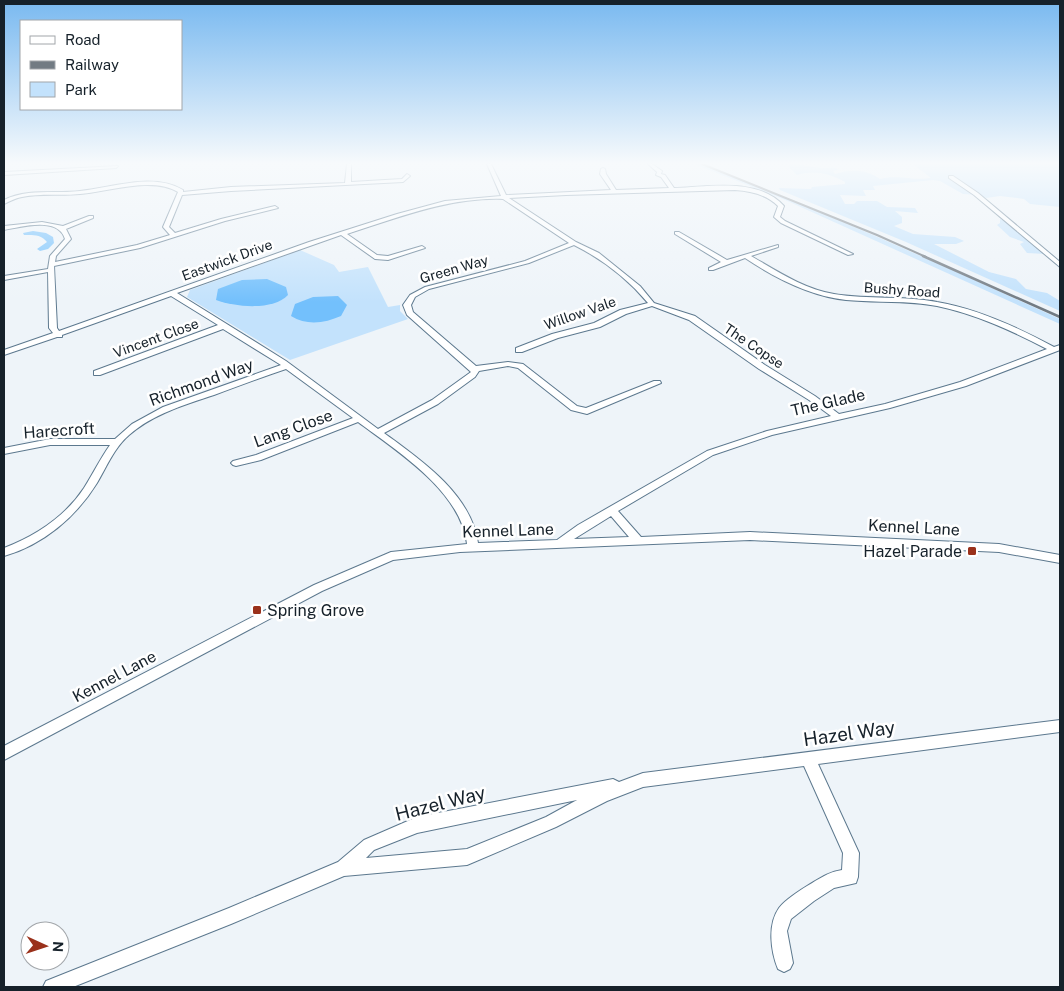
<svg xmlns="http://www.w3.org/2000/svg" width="1064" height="991" viewBox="0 0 1064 991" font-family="'Public Sans',sans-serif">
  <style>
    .green { fill: #c3e2fc }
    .water { fill: #73c0fc }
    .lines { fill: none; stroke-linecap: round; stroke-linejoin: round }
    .minor-casing { stroke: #5c788e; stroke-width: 2 }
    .minor { fill: #fff; fill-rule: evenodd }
    .rail-far1 { stroke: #727b83; stroke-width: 2 }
    .rail { stroke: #727b83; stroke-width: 2.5 }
    .poi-dot { fill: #9a311b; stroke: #fff; stroke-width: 2 }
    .labels { text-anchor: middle; stroke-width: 5; stroke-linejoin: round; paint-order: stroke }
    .far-street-label { font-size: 14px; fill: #16212a; stroke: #fff }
    .street-label { font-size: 16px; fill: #16212a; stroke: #fff }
    .poi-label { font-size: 16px; fill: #16212a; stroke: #fff; text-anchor: end }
    .near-street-label { font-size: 19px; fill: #16212a; stroke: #fff }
  </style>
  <rect width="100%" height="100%" fill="#eef4f9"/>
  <g class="green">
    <path d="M694,164h6c122,46 241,101 360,155v5l-277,-125z"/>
    <path d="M789,164c12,0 22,3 33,4 6,0 11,-1 17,1l-6,2 2,3c16,-5 31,-5 45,5 17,-5 34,2 51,-1l-18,-14h147v43l-30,-3 -6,-5 -7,-1 -17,-2 -14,2 -6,-3 -17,-1 -23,-13 -7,-1 -60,6 2,4h-12l3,6 -26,-1 5,9h9l3,-3h20l10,6 28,1 3,5 -23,-2 7,6v6l-8,3 19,8 42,3 9,4 -8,3h-22l55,28 27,7 10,10 21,4 13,8v10l-154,-69 -126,-52 -1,-2 32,1 1,-2 33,-3v-2c-16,-9 -31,-12 -48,-7l-7,-7z"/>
    <path d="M1000,219l6,2 40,33 -19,-1 -7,-9 4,-2 -14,-5 -13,-12 3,-2z"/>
    <path d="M300,250l34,15 5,7 29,-5 20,40 12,-2v6l8,8 -118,41 -103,-63 3,-7z"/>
  </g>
  <g class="water">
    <path d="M33,231l13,2 7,4 1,6 -6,6 -8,2 -3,-2 10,-7c-6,-8 -15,-7 -23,-7l-1,-2z"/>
    <path d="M267,279l19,8 2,8c-15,16 -53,12 -72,5l2,-11 24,-9z"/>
    <path d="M338,296l9,9 -6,11c-16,7 -34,10 -50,0l4,-12 18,-7z"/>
  </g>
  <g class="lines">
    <g class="minor-casing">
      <g id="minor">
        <path d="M347,164h4v18l51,-3 5,-5 3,2 -7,6 -172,9 -49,4 -13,32 6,6 46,-14 54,-13 3,2 -53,13 -85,27 -86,18 3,62 2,3 250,-89 88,-28 48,-13 56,-5 -14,-32h4l15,31 105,-5 -11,-16 1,-5 2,-1 2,1 1,5 10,16 53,-2 -8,-11 -5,-2 1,-3 -9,-8h4l10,7 -1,3 4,1 9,13c34,-1 84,-11 110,18l-4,11 5,4 68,33 -5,1 -67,-32 -7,-6 4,-11c-11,-11 -27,-15 -43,-16l-169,5 -57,3 67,44 23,11 41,33 14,17 41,13 70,49 50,31 24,18 46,-10 75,-22 87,-33c-35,-18 -71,-35 -110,-43 -30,-6 -60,-3 -91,-6 -36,-4 -71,-22 -101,-42l-32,12h-4v-2l12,-6 -46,-28v-2h4l48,28 51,-15v2l-27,9c26,15 53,33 83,38 34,6 69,1 103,8 41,7 80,25 117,45l6,-2v5l-94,36 -76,22 -118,27 -59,20 -95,56 23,26 109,-5 249,12 61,11v8l-61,-11 -249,-12 -290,12 -67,8 -71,31 -318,169v-14l310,-161 77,-33 76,-8c-6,-53 -70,-93 -109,-122l-97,38 -25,6 -3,-1 -2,-2 2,-2 23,-6 97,-37 -67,-49c-24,8 -48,17 -72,26 -30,10 -61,19 -85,40 -15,13 -22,31 -32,48 -21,34 -54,62 -93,73v-8c31,-12 61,-31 80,-60 9,-14 16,-29 26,-43h-60l-46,9v-6l46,-9h65l17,-15 31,-17 118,-42 -58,-36 -123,46h-6v-4l124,-46 -47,-29 -109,39v2h-5l-53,18v-5l49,-17 -4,-5 -1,-56 -44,8v-4l44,-7 2,-13 15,-17c-7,-23 -44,-12 -61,-9v-4l38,-4 21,4 26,-10h4v2l-27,11 5,10 -15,17 -1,6 82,-17 33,-10 -7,-8 15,-35c-26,-16 -70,0 -98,2 -19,2 -39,-1 -58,3 -6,1 -12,4 -18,7v-4c24,-12 50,-6 76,-9 32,-3 73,-19 103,-1v2l48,-5 114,-4zM503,199l66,44 -44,18 -100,26 -15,8 -7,10 4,10 64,57 -39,28 -54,29 -92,-68 -109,-68 164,-58 34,24 13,1 37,-12 -3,-2 -34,10 -11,-1 -30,-21c50,-16 103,-37 156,-35zM574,245c28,14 54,34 74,58l-28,7 -26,13 -42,11 -36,14v4h6l36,-14 42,-11 26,-13 26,-8 37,14 70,49 50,31 22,16 -64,15 -60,20 -129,74 -21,15 -79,3c-7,-49 -57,-83 -94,-110l54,-29 37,-27 4,-6 29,-5 10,2 53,42 16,4 74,-31 -1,-2h-6l-68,27 -9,-2 -54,-42 -15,-2 -32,4 -63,-54 -2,-7 4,-8 14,-8 100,-26zM611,516l18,21 -55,2z"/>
        <path d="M118,166l-2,2 -112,7v-3z"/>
        <path d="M949,176h4l25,17 82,69v5l-86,-72 -25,-17z"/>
        <path d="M1060,720v12l-242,32 41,89 -1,24 -2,6 -22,5 -20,13 -23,18 -4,12 6,32 -3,6 -6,3 -6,-3c-7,-17 -11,-44 1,-61 5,-7 20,-17 28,-22 12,-7 21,-14 35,-16l1,-17 -39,-87 -161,21 -36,14 -51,26 -89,38 -123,11 -113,48 -158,63h-30l3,-6 183,-73 109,-46 26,-22 53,-23 196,-38 6,3 24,-9zM577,800l-31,17 -79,32 -101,9 8,-8 43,-17z"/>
      </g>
    </g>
    <use href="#minor" class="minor"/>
    <path class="rail-far1" d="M702,164l175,71 49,22"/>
    <path class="rail" d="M923,256l137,61"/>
  </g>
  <linearGradient id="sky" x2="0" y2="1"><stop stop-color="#79b9f0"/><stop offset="0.54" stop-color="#f7fafc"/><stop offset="1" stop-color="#f7fafc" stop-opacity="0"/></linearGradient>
  <rect width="1064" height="302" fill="url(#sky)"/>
  <g class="poi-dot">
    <rect x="967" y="546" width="10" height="10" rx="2.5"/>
    <rect x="252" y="605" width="10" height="10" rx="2.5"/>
  </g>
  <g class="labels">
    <g class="far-street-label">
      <text transform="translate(227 260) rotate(-20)" y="5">Eastwick Drive</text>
      <text transform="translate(454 269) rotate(-16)" y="5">Green Way</text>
      <text transform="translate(902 290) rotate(4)" y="5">Bushy Road</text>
      <text transform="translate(580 313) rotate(-19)" y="5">Willow Vale</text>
      <text transform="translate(156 338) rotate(-20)" y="5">Vincent Close</text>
      <text transform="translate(754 346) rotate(34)" y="5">The Copse</text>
    </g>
    <g class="street-label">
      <text transform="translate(201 382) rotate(-20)" y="6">Richmond Way</text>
      <text transform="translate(828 402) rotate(-13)" y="6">The Glade</text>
      <text transform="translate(293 428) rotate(-20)" y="6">Lang Close</text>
      <text transform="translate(59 430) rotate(-4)" y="6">Harecroft</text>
      <text transform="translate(914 527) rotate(3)" y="6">Kennel Lane</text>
      <text transform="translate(508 530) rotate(-2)" y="6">Kennel Lane</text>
      <text transform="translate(114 676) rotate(-28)" y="6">Kennel Lane</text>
    </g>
    <g class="poi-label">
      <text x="962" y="557">Hazel Parade</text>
      <text x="267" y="616" text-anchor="start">Spring Grove</text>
    </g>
    <g class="near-street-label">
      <text transform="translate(849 733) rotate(-8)" y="7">Hazel Way</text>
      <text transform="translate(440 803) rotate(-14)" y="7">Hazel Way</text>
    </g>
  </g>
  <rect width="1064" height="991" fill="none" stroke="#16212a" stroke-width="10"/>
  <rect x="20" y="20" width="162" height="90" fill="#ffffff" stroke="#a2a6aa"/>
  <rect x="30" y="36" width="25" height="8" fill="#ffffff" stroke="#a2a6aa"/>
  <text x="65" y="45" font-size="15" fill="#16212a">Road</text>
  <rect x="30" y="61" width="25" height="8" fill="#727b83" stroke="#a2a6aa"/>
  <text x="65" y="70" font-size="15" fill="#16212a">Railway</text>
  <rect x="30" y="82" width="25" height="15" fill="#c3e2fc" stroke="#a2a6aa"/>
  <text x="65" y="95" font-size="15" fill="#16212a">Park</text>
  <g transform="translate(45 946) rotate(93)"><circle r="24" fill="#ffffff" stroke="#a2a6aa"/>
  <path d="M0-4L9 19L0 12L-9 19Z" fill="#9a311b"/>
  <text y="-8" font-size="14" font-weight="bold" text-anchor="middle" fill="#16212a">N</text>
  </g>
</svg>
